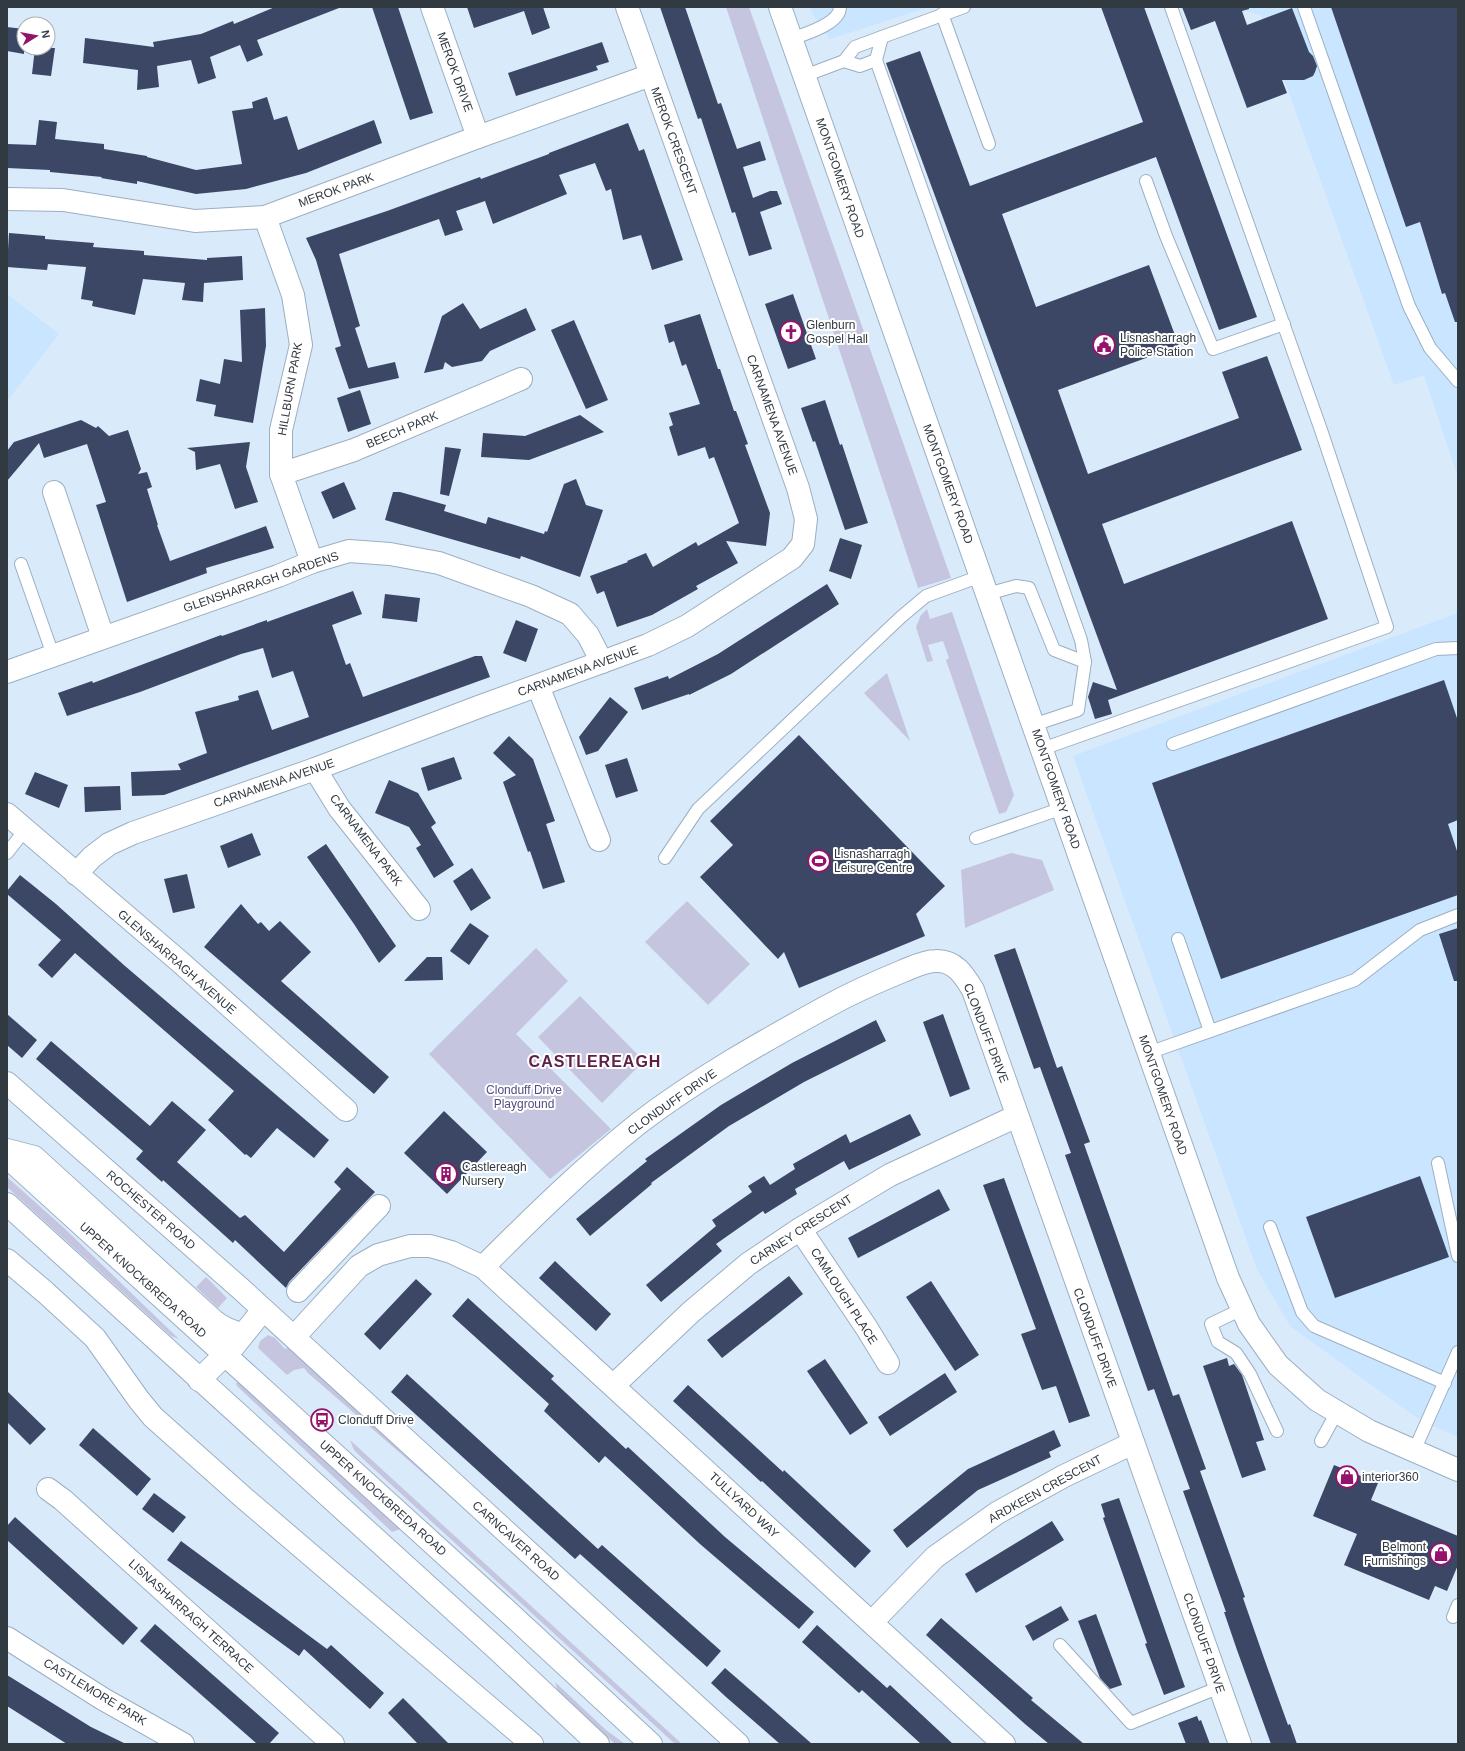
<svg xmlns="http://www.w3.org/2000/svg" width="1465" height="1751" viewBox="0 0 1465 1751" font-family="Arial,sans-serif">
  <style>
    .built { fill: #c9e5ff }
    .green { fill: #c6c5e0 }
    .building { fill: #3b4765 }
    .lines { fill: none; stroke-linecap: round; stroke-linejoin: round }
    .lane-casing { stroke: #9bafc2; stroke-width: 14 }
    .street-casing { stroke: #9bafc2; stroke-width: 24 }
    .secondary-casing { stroke: #9bafc2; stroke-width: 24 }
    .highway-casing { stroke: #9bafc2; stroke-width: 24 }
    .lane { stroke: #fff; stroke-width: 12 }
    .street { stroke: #fff; stroke-width: 22 }
    .secondary { stroke: #fff; stroke-width: 22 }
    .highway { stroke: #fff; stroke-width: 22 }
    .labels { text-anchor: middle; stroke-width: 4; stroke-linejoin: round; paint-order: stroke }
    .street-label { font-size: 12px; fill: #313941; stroke: #fff }
    .poi-label { font-size: 12px; fill: #313941; stroke: #fff; text-anchor: start }
    .park-label { font-size: 12px; fill: #524d80; stroke: #fff }
    .district-label { font-size: 16px; font-weight: bold; letter-spacing: 1px; fill: #5e2146; stroke: #fff }
  </style>
  <rect width="100%" height="100%" fill="#d9eafb"/>
  <g class="built">
    <path d="M810,7h119l-99,32 -18,-26z"/>
    <path d="M1243,7h215v470l-34,-102 -30,10 -133,-370 -16,-4z"/>
    <path d="M7,294l52,40 -52,67z"/>
    <path d="M1458,613v824l-41,-19 -127,-92 -33,-57 -184,-513z"/>
  </g>
  <g class="green">
    <path d="M726,7h23l202,571 -33,10z"/>
    <path d="M927,609l3,10 22,-7 62,183 -8,17 -7,2 -53,-154 3,-2 -6,-17 -15,4 5,16 -6,1 -11,-35 5,-12z"/>
    <path d="M887,673l23,68 -46,-48z"/>
    <path d="M1011,853l31,7 12,30 -89,38 -4,-58z"/>
    <path d="M687,901l63,63 -42,41 -63,-63z"/>
    <path d="M536,948l32,33 -52,53 95,95 -61,50 -121,-125z"/>
    <path d="M580,996l64,65 -42,42 -64,-66z"/>
    <path d="M7,1177l56,50 116,112 -8,-3 -164,-149z"/>
    <path d="M206,1277l21,21 -9,10 -22,-21z"/>
    <path d="M268,1335l7,3 10,11 6,-3 185,173 -168,-146 -4,-5 -10,2 -7,5 -29,-27 2,-7z"/>
    <path d="M238,1381l163,148 -9,3 -154,-145 -2,-3z"/>
    <path d="M350,1440l332,304h-7l-312,-285 -9,-9z"/>
    <path d="M555,1682l51,48 19,14h-10l-57,-52z"/>
  </g>
  <g class="building">
    <path d="M275,7l64,1 -82,32 6,15 -16,7 -7,-17 -30,12 6,21 -18,6 -7,-24 -34,6 2,21 -22,3 1,-20 -55,-7 2,-25 69,9 -1,-5 48,-8 32,-13 1,3z"/>
    <path d="M372,7h26l35,106 -23,7z"/>
    <path d="M467,7h76l7,21 -18,7 -8,-24 -50,17z"/>
    <path d="M660,7h25l33,97 3,-1 16,46 23,-8 6,19 -23,7 10,31 17,-7h7l5,13 -22,8 12,37 -23,7 -14,-44 -3,1 -31,-95 -3,1z"/>
    <path d="M1101,7h43l113,310 -38,13 -63,-173 -154,57 34,93 113,-42 30,81 -121,44 30,84 151,-56 -17,-46 45,-16 35,94 -200,74 22,60 168,-63 36,98 -220,81 4,14 -17,5 -7,-22 5,-15 24,8 -231,-627 34,-12 50,135 173,-64z"/>
    <path d="M1182,7h67v2l-7,2 5,14 45,-17 17,44 4,4 4,10 -2,6 -2,4 -9,4h-22l5,13 -40,15 -32,-87 -24,9z"/>
    <path d="M1331,7h127v315h-3l-10,-29 -3,1 -22,-72 -14,5z"/>
    <path d="M7,27l17,2v25l-17,-3z"/>
    <path d="M602,42l7,20 -13,4 2,4 -82,26 -8,-23z"/>
    <path d="M35,48h20l-4,28 -19,-2z"/>
    <path d="M267,97l7,23 13,-4 11,34 76,-30 8,23 -76,30 -60,16 -50,5 -59,-13v3l-36,-6 1,-1 -52,-5v-2l-43,-2v-24l29,1 3,-25 18,2 -2,17 49,5v5l43,7v1l49,13 46,-6 -10,-53 21,-3 -1,-6z"/>
    <path d="M628,123l11,28 5,-2 39,111 -31,10 -11,-35 -18,5 -12,-51 -5,2 -11,-28 -36,12 8,19 -74,30 -8,-23 -29,10 7,19 -18,6 -6,-17 -100,35 21,72 -5,2 13,40 27,-6 4,16 -50,11 -14,-41 6,-2 -25,-86 -10,-22 81,-27 93,-34 1,2 68,-25v-1z"/>
    <path d="M9,233l36,3v3l49,4 -1,4 51,4v4l63,5v-2l35,-2 1,24 -39,3 -1,19 -21,-2 3,-17 -42,-4 -8,36 -43,-9 1,-5 -12,-2 5,-32 -38,-3 -1,6 -40,-3z"/>
    <path d="M793,294l23,65 -28,10 -23,-65z"/>
    <path d="M463,303l17,26 46,-21 10,22 -46,21 -8,10 -30,6 -7,-5 -2,7 -19,4 18,-57z"/>
    <path d="M265,308l1,38 -13,77 -39,-7 2,-11 -20,-4 4,-22 20,5 4,-25 18,3 -2,-52z"/>
    <path d="M700,314l18,55h2l14,42h2l12,33 -3,1 25,68 -4,33 -40,-5 12,22 -42,23 2,3 -46,26 -35,12 -13,-36 -7,3 -7,-18 38,-14 -1,-1 19,-8 7,14 43,-25 2,4 41,-23 -25,-66 -5,2 -4,-12 -27,9 -9,-29 4,-2 -4,-12 31,-9 -14,-40 -4,2 -8,-25 -5,2 -5,-18z"/>
    <path d="M574,320l34,80 -22,9 -35,-79z"/>
    <path d="M360,390l11,34 -23,8 -11,-34z"/>
    <path d="M825,400l15,45 2,-1 26,79 -23,7 -30,-89 -2,1 -12,-34z"/>
    <path d="M580,415l24,17 -75,28 -48,-3 2,-24 42,3z"/>
    <path d="M81,420l15,8 2,-2 11,10 19,-6 13,39 -3,5 9,-2 5,15 -5,2 11,36h-1l13,36 96,-35 8,22 -68,20 1,5 -80,29 -31,-97 10,-3 -19,-58 -43,14 -5,-15 -32,38v-30l7,-9z"/>
    <path d="M250,442l-4,25 12,35 -23,7 -15,-45 -24,6 -1,-18 -8,-4z"/>
    <path d="M445,447l16,2 -12,47 -9,-2z"/>
    <path d="M576,479l10,26 17,5 -23,67 -59,-21 -1,3 -135,-39 8,-28h7l46,13 -2,6 42,13 2,-7 56,17 1,-3 2,1 17,-48z"/>
    <path d="M344,482l12,27 -23,10 -12,-27z"/>
    <path d="M840,538l22,7 -11,34 -22,-8z"/>
    <path d="M827,584l12,20 -108,70 -42,21v-1l-47,16 -8,-22 34,-12 1,3 49,-25z"/>
    <path d="M353,591l9,23 -30,11 14,40 4,-2 13,34 112,-41h7l8,21 -326,118 -32,1 -1,-24 50,-2 -3,-6 29,-11 -12,-41 44,-12 -1,-4 20,-6 14,40 37,-13 -16,-46 -21,7 -9,-30 -22,6 -101,38 -73,24 -9,-23 34,-12 1,2 128,-48 1,1 45,-16v2z"/>
    <path d="M385,594l35,4 -3,24 -35,-4z"/>
    <path d="M516,620l22,9 -12,33 -23,-9z"/>
    <path d="M1444,680l14,41v99l-10,4 10,30v41l-237,84 -69,-196z"/>
    <path d="M610,697l18,15 -30,39 -12,4 -7,-18z"/>
    <path d="M799,735l146,151 -29,28 9,22 -126,52 -15,-36 -6,7 -78,-82 33,-32 -23,-24z"/>
    <path d="M509,736l24,23 22,62 -9,3 19,58 -22,7 -13,-38 -2,1 -25,-70 13,-7 -23,-22z"/>
    <path d="M454,757l8,22 -34,12 -7,-23z"/>
    <path d="M627,758l11,33 -22,7 -11,-33z"/>
    <path d="M35,772l33,13 -9,23 -34,-14z"/>
    <path d="M389,780l29,13 18,30 -5,4 23,38 -20,13 -18,-30 5,-3 -12,-18 -34,-14z"/>
    <path d="M120,786l1,24 -36,2 -1,-25z"/>
    <path d="M252,833l9,22 -33,13 -8,-22z"/>
    <path d="M326,844l70,102 -17,17 -25,-39 -47,-67z"/>
    <path d="M472,868l19,30 -20,13 -18,-30z"/>
    <path d="M187,874l8,34 -22,5 -9,-34z"/>
    <path d="M20,875l36,29 69,62 204,174 -15,18 -37,-30 -26,30 -5,-4 -1,1 -37,-35 26,-29 -159,-138 -23,25 -14,-13 23,-25 -54,-46v-3z"/>
    <path d="M241,904l17,20 3,-2 8,9 11,-10 31,31 -30,29 108,96 -15,17 -170,-147z"/>
    <path d="M470,923l19,13 -20,29 -19,-14z"/>
    <path d="M1458,928v53h-4l-15,-47z"/>
    <path d="M1015,948l42,120 5,-2 28,76 -6,2 89,252 6,-2 27,75 -6,2 45,126 -2,1 22,63 23,64 2,-1 7,20h-26l-34,-94 -13,-38h2l-43,-121 7,-2 -36,-100 -6,2 -83,-236 6,-2 -31,-86 -6,2 -40,-114z"/>
    <path d="M427,957h15l1,23 -39,1z"/>
    <path d="M7,1014l30,26 -15,18 -15,-13z"/>
    <path d="M943,1014l27,75 -20,8 -27,-75z"/>
    <path d="M876,1020l10,21 -82,41 -75,44 -78,57 1,1 -62,52 -14,-17 71,-58 -2,-2 76,-54 71,-42z"/>
    <path d="M51,1041l99,85 22,-25 34,29 -29,32 63,56 5,-3 39,37 57,-63 -7,-7 13,-15 28,25 -86,90 -3,6 -51,-48 -2,3 -70,-63 -1,2 -26,-23 7,-8 -107,-92z"/>
    <path d="M444,1111l43,41 -40,42 -43,-41z"/>
    <path d="M910,1114l11,21 -72,35 -5,-9 -49,28 2,5 -32,20 -2,-3 -47,33 6,7 -61,51 -15,-17 70,-59 -4,-6 40,-28 -4,-6 16,-10 6,9 25,-16 -2,-5 53,-30 4,9z"/>
    <path d="M1420,1176l29,81 -114,41 -29,-81z"/>
    <path d="M1004,1178l86,238 -21,7 -13,-37 -14,4 -21,-56 15,-5 -53,-144z"/>
    <path d="M939,1189l11,21 -92,48 -10,-20z"/>
    <path d="M555,1261l56,53 -15,17 -57,-53z"/>
    <path d="M789,1276l14,18 -81,64 -15,-18z"/>
    <path d="M416,1279l16,15 -52,56 -16,-16z"/>
    <path d="M931,1281l48,74 -24,16 -49,-74z"/>
    <path d="M468,1298l86,78 -3,3 75,70 2,-2 97,90 89,75 -15,17 -99,-85 -95,-88 -6,7 -55,-52 5,-7 -97,-88z"/>
    <path d="M1227,1358l2,8 5,-2 8,11 22,65 -8,2 10,28 -24,8 -39,-112z"/>
    <path d="M825,1359l43,64 -18,12 -43,-64z"/>
    <path d="M945,1373l12,19 -67,44 -12,-19z"/>
    <path d="M407,1374l191,175 4,-4 119,106 -14,16 -127,-113 -5,5 -184,-167z"/>
    <path d="M688,1385l95,87 1,-2 87,81 -16,17 -93,-87 -1,1 -88,-81z"/>
    <path d="M7,1391l39,38 -16,16 -23,-23z"/>
    <path d="M93,1428l58,51 -14,17 -58,-51z"/>
    <path d="M1054,1430l7,16 -12,6 2,5 -73,33 -71,58 -14,-18 75,-61z"/>
    <path d="M1334,1465l44,18 -7,17 87,36v29l-11,26 -12,-5 -6,14 -85,-35 13,-31 -44,-18z"/>
    <path d="M154,1493l32,24 -13,16 -31,-24z"/>
    <path d="M1119,1498l66,189 -21,8 -19,-51 2,-1 -44,-125 2,-1 -4,-13z"/>
    <path d="M15,1517l123,111 -15,17 -116,-105v-14z"/>
    <path d="M1052,1521l12,19 -88,53 -11,-19z"/>
    <path d="M181,1541l146,108 4,-4 53,48 -14,16 -66,-60 -5,7 -132,-96z"/>
    <path d="M1061,1606l8,14 -36,21 -8,-15z"/>
    <path d="M1096,1614l26,71 -12,4 -10,-11 -22,-57z"/>
    <path d="M941,1618l92,80 -2,2 53,44h-35l-24,-20 -99,-89z"/>
    <path d="M155,1624l124,109 -10,11h-12l-117,-103z"/>
    <path d="M817,1625l70,63 3,-3 63,59h-32l-59,-54 -3,3 -57,-51z"/>
    <path d="M725,1668l45,39 42,37h-32l-54,-47 -15,-14z"/>
    <path d="M7,1675l84,52 35,17h-59l-60,-38z"/>
    <path d="M403,1698l46,46h-31l-30,-31z"/>
    <path d="M1197,1716l2,5 2,-1 9,24h-24l-8,-21z"/>
  </g>
  <g class="lines">
    <g class="lane-casing">
      <g id="lane">
        <path d="M964,7l-82,30 -6,23 205,580 4,22 -7,48 -45,15"/>
        <path d="M1304,7l105,299 21,42 28,33"/>
        <path d="M942,14l47,130"/>
        <path d="M791,39c14,-5 49,-15 49,-32"/>
        <path d="M844,61l16,5 16,-6"/>
        <path d="M804,76l40,-15 11,-14 27,-10"/>
        <path d="M1146,181l20,55 47,113 71,-25"/>
        <path d="M21,564l32,91"/>
        <path d="M987,594l29,-8 13,2 25,62 31,12"/>
        <path d="M1173,744l263,-95 22,-1"/>
        <path d="M1042,749l345,-122 -66,-197 -150,-423"/>
        <path d="M976,838l87,-30"/>
        <path d="M7,853l18,-23"/>
        <path d="M665,858l33,-49 203,-192 25,-21 55,-20"/>
        <path d="M1178,939l32,92"/>
        <path d="M1148,1053l207,-73 65,-50 38,-15"/>
        <path d="M1438,1163l20,93"/>
        <path d="M1270,1227l32,85 12,14 131,57"/>
        <path d="M1242,1309l-31,15 7,18 18,11 14,21 27,57"/>
        <path d="M1321,1441l16,-29"/>
        <path d="M1414,1451l44,-99"/>
        <path d="M1453,1617l5,-12"/>
        <path d="M1060,1645l71,78 89,-36"/>
      </g>
    </g>
    <g class="street-casing">
      <g id="street">
        <path d="M432,7l46,130"/>
        <path d="M7,199l56,1 132,21 70,-4 213,-80 173,-62"/>
        <path d="M265,217l28,78 8,50 -20,85v44l31,88"/>
        <path d="M281,474l73,-24 167,-71"/>
        <path d="M54,492l49,145"/>
        <path d="M7,672l271,-96 34,-14 37,-11 41,3 49,9 92,33 39,18 18,21 14,27"/>
        <path d="M538,686l61,154"/>
        <path d="M315,769l24,39 80,101"/>
        <path d="M7,814l172,147 167,149"/>
        <path d="M76,874l16,-17 17,-13 24,-11 182,-64 166,-63 121,-44 46,-17 39,-19 105,-68 11,-14 3,-25 -8,-31 -171,-481"/>
        <path d="M7,1083l234,206 497,455"/>
        <path d="M800,1229l66,98 22,36"/>
        <path d="M7,1260l38,32 50,46 44,62 14,17 91,81 288,246"/>
        <path d="M483,1267c50,-50 101,-100 156,-144 59,-45 123,-81 187,-116 27,-15 50,-25 77,-36 10,-4 22,-10 32,-10 20,-1 29,14 38,29l267,754"/>
        <path d="M298,1291l81,-85"/>
        <path d="M294,1337l65,-71 19,-11 32,-9h20l21,6 32,15 521,477"/>
        <path d="M199,1380l35,-34 29,-36"/>
        <path d="M614,1385l77,-73 57,-48 52,-35 90,-54 127,-59"/>
        <path d="M48,1489l15,11 270,244"/>
        <path d="M872,1622l63,-65 62,-44 67,-37 69,-33"/>
        <path d="M7,1638l96,61 80,45"/>
      </g>
    </g>
    <g class="secondary-casing">
      <path id="secondary" d="M780,7l448,1271 21,46 29,41 39,35 52,31 89,39"/>
    </g>
    <g class="highway-casing">
      <g id="highway">
        <path d="M7,1150l27,7 180,164c9,7 17,11 29,13"/>
        <path d="M7,1157l498,452 146,135"/>
        <path d="M7,1204l492,447 99,93"/>
      </g>
    </g>
    <use href="#lane" class="lane"/>
    <use href="#street" class="street"/>
    <use href="#secondary" class="secondary"/>
    <use href="#highway" class="highway"/>
  </g>
  <defs>
    <g id="church-ring" transform="scale(1.15)"><circle r="9.5" fill="#fff" stroke="#94126b" stroke-width="1.5"/><path d="M-1.2-6h2.4v3.5h3.3v2.4h-3.3V6h-2.4V-.1h-3.3v-2.4h3.3Z" fill="#94126b"/></g>
    <g id="civic-ring" transform="scale(1.15)"><circle r="9.5" fill="#fff" stroke="#94126b" stroke-width="1.5"/><path d="M-.6-6.5H3V-4.5H.6V-3L4-1V1h2V6H-6V1h2V-1L-.6-3ZM-1.2 2.5V6h2.4V2.5Z" fill="#94126b"/></g>
    <g id="stadium-ring" transform="scale(1.15)"><circle r="9.5" fill="#fff" stroke="#94126b" stroke-width="1.5"/><path d="M0-5a6.5 5 0 1 0 0 10a6.5 5 0 1 0 0-10ZM-3.5-1.8h7v3.6h-7Z" fill="#94126b"/></g>
    <g id="building-ring" transform="scale(1.15)"><circle r="9.5" fill="#fff" stroke="#94126b" stroke-width="1.5"/><path d="M-4-6H4V6H1V3H-1V6H-4ZM-2.5-4.3h1.7v1.8h-1.7ZM.8-4.3h1.7v1.8H.8ZM-2.5-1h1.7V.8h-1.7ZM.8-1h1.7V.8H.8Z" fill="#94126b"/></g>
    <g id="bus-ring" transform="scale(1.15)"><circle r="9.5" fill="#fff" stroke="#94126b" stroke-width="1.5"/><path d="M-5-6H5V4H4V6H2V4H-2V6H-4V4H-5ZM-3.5-4V0h7V-4ZM-3.5 1.2v1.5H-2V1.2ZM2 1.2v1.5H3.5V1.2Z" fill="#94126b"/></g>
    <g id="shop-ring" transform="scale(1.15)"><circle r="9.5" fill="#fff" stroke="#94126b" stroke-width="1.5"/><path d="M-5-2.5h2.3a2.7 3.5 0 0 1 5.4 0H5L5.5 6h-11ZM-1.5-2.5h3a1.5 2.3 0 0 0-3 0Z" fill="#94126b"/></g>
  </defs>
  <g fill-rule="evenodd">
    <use href="#church-ring" x="791" y="332"/>
    <use href="#civic-ring" x="1104" y="345"/>
    <use href="#stadium-ring" x="819" y="861"/>
    <use href="#building-ring" x="446" y="1174"/>
    <use href="#bus-ring" x="322" y="1420"/>
    <use href="#shop-ring" x="1347" y="1477"/>
    <use href="#shop-ring" x="1441" y="1554"/>
  </g>
  <g class="labels">
    <g class="street-label">
      <text transform="translate(455 72) rotate(70)" y="4">MEROK DRIVE</text>
      <text transform="translate(674 141) rotate(70)" y="4">MEROK CRESCENT</text>
      <text transform="translate(840 178) rotate(71)" y="4">MONTGOMERY ROAD</text>
      <text transform="translate(336 190) rotate(-20)" y="4">MEROK PARK</text>
      <text transform="translate(290 389) rotate(-80)" y="4">HILLBURN PARK</text>
      <text transform="translate(772 415) rotate(70)" y="4">CARNAMENA AVENUE</text>
      <text transform="translate(402 430) rotate(-23)" y="4">BEECH PARK</text>
      <text transform="translate(948 484) rotate(70)" y="4">MONTGOMERY ROAD</text>
      <text transform="translate(261 582) rotate(-19)" y="4">GLENSHARRAGH GARDENS</text>
      <text transform="translate(578 671) rotate(-20)" y="4">CARNAMENA AVENUE</text>
      <text transform="translate(274 783) rotate(-19)" y="4">CARNAMENA AVENUE</text>
      <text transform="translate(1056 789) rotate(71)" y="4">MONTGOMERY ROAD</text>
      <text transform="translate(366 840) rotate(53)" y="4">CARNAMENA PARK</text>
      <text transform="translate(177 962) rotate(41)" y="4">GLENSHARRAGH AVENUE</text>
      <text transform="translate(986 1033) rotate(69)" y="4">CLONDUFF DRIVE</text>
      <text transform="translate(1163 1095) rotate(71)" y="4">MONTGOMERY ROAD</text>
      <text transform="translate(672 1102) rotate(-35)" y="4">CLONDUFF DRIVE</text>
      <text transform="translate(151 1210) rotate(41)" y="4">ROCHESTER ROAD</text>
      <text transform="translate(801 1230) rotate(-33)" y="4">CARNEY CRESCENT</text>
      <text transform="translate(143 1280) rotate(42)" y="4">UPPER KNOCKBREDA ROAD</text>
      <text transform="translate(844 1296) rotate(57)" y="4">CAMLOUGH PLACE</text>
      <text transform="translate(1095 1338) rotate(70)" y="4">CLONDUFF DRIVE</text>
      <text transform="translate(1045 1489) rotate(-29)" y="4">ARDKEEN CRESCENT</text>
      <text transform="translate(383 1498) rotate(42)" y="4">UPPER KNOCKBREDA ROAD</text>
      <text transform="translate(744 1505) rotate(43)" y="4">TULLYARD WAY</text>
      <text transform="translate(516 1541) rotate(42)" y="4">CARNCAVER ROAD</text>
      <text transform="translate(191 1616) rotate(42)" y="4">LISNASHARRAGH TERRACE</text>
      <text transform="translate(1204 1643) rotate(71)" y="4">CLONDUFF DRIVE</text>
      <text transform="translate(95 1692) rotate(31)" y="4">CASTLEMORE PARK</text>
    </g>
    <g class="poi-label">
      <text x="806" y="329">Glenburn<tspan x="806" dy="14">Gospel Hall</tspan></text>
      <text x="1120" y="342">Lisnasharragh<tspan x="1120" dy="14">Police Station</tspan></text>
      <text x="834" y="858">Lisnasharragh<tspan x="834" dy="14">Leisure Centre</tspan></text>
      <text x="462" y="1171">Castlereagh<tspan x="462" dy="14">Nursery</tspan></text>
      <text x="338" y="1424">Clonduff Drive</text>
      <text x="1362" y="1481">interior360</text>
      <text x="1426" y="1551" text-anchor="end">Belmont<tspan x="1426" dy="14">Furnishings</tspan></text>
    </g>
    <g class="park-label">
      <text x="524" y="1094">Clonduff Drive<tspan x="524" dy="14">Playground</tspan></text>
    </g>
    <g class="district-label">
      <text x="595" y="1067">CASTLEREAGH</text>
    </g>
  </g>
  <rect width="1465" height="1751" fill="none" stroke="#313941" stroke-width="16"/>
  <g transform="translate(36 36) rotate(79)"><circle r="19" fill="#ffffff" stroke="#adb0b3"/>
  <path d="M0-3L7 15L0 10L-7 15Z" fill="#94126b"/>
  <text y="-6" font-size="11" font-weight="bold" text-anchor="middle" fill="#313941">N</text>
  </g>
</svg>
